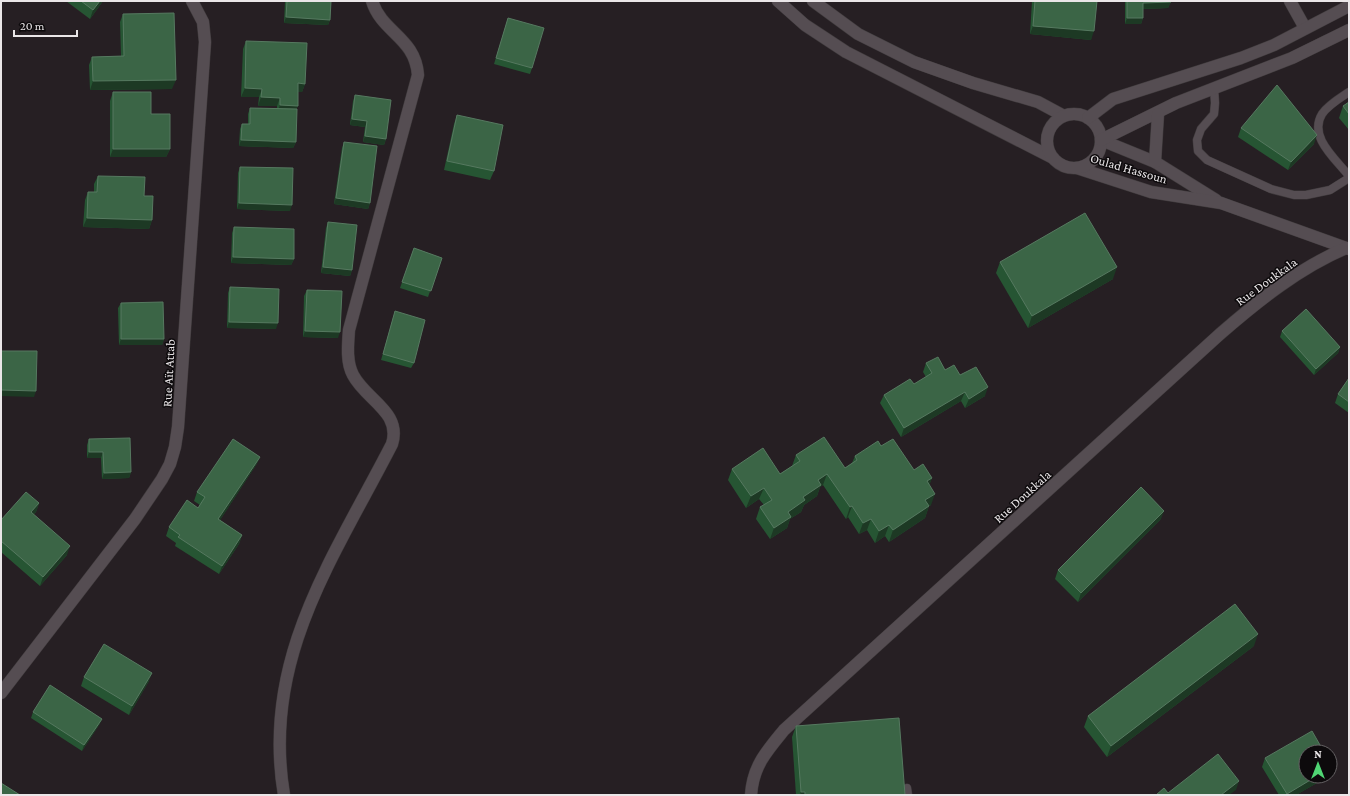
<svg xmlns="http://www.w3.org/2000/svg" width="1350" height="796" viewBox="0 0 1350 796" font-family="'Crimson Pro',serif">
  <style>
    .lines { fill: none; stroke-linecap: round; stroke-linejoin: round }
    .lane-casing { stroke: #3f3a3c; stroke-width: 9 }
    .street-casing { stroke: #3f3a3c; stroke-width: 13 }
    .secondary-casing { stroke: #3f3a3c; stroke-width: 13 }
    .lane { stroke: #554d52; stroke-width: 8 }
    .street { stroke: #554d52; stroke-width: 12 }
    .secondary { stroke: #554d52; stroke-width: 12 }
    .wall { fill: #265533 }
    .shaded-wall { fill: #1d3924 }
    .building { fill: #3b6546; stroke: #567960 }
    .labels { text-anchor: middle; stroke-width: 3; stroke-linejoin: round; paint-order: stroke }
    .street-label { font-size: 13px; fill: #eae6e8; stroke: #0d0a0c }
  </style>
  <rect width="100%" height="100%" fill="#261f23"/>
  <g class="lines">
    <g class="lane-casing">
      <g id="lane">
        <path d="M1214,88l1,15 -1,11 -13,15 -4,11 1,11 9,9 64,29 23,6h12l24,-5 19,-12"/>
        <path d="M1349,92c-9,6 -21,13 -27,22 -14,23 14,45 27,62"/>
        <path d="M907,788l1,7"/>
      </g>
    </g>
    <g class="street-casing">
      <g id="street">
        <path d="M1290,1l15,27"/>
        <path d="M1101,140l54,22 61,38"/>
        <path d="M1077,168l74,24 70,11 128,46"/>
        <path d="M1,693l134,-174 27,-40 8,-15 5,-17 3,-20 27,-385 -2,-20 -11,-21"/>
        <path d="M284,795c-23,-136 49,-236 108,-351 10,-32 -26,-44 -39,-69 -7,-13 -5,-31 -4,-45l69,-255c-3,-38 -36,-42 -46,-74"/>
        <path d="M751,795c2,-29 15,-43 33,-65l436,-396c38,-33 79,-66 126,-86"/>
      </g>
    </g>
    <g class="secondary-casing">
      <g id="secondary">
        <path d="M778,1l27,24 41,27 207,106"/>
        <path d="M813,1l45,33 56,28 59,21 65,19 26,14"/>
        <circle cx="1074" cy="141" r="27"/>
        <path d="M1088,118l25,-19 128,-41 33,-13 75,-39"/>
        <path d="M1101,140l75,-37 116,-45 57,-28"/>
        <path d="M1155,162l3,-48"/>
      </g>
    </g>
    <use href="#lane" class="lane"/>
    <use href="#street" class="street"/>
    <use href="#secondary" class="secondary"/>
  </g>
  <g class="wall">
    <path d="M66,1h37l-13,18z"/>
    <path d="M285,1h46l-1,19 -2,5 -44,-2z"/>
    <path d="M1032,1h65l-6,39 -61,-6z"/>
    <path d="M1125,1h46l-3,7 -25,1v9l-2,6h-16z"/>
    <path d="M123,14l49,75 -82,1 -1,-25 3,-8 29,-1 -1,-34z"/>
    <path d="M508,18l24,50 -2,6 -36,-10z"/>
    <path d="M246,41l59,43 -3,8h-4v14l-2,3v33l-3,6 -54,-2 1,-17 2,-5h6v-10l2,-6h27v-2h-19l1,-9h-18l2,-48z"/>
    <path d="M113,92l38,22 19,35 -4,8h-56v-56z"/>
    <path d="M355,95l31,44 -2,6 -21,-3 2,-15 -15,-2 3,-24z"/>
    <path d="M1349,102v28l-10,-12 4,-12z"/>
    <path d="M457,115l37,56 -4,9 -46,-10 10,-46z"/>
    <path d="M1241,128l73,16 -26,26 -50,-33z"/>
    <path d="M344,142l26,61 -2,6 -34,-5 8,-56z"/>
    <path d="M240,167l50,44 -53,-2 1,-36z"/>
    <path d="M98,176l46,20 8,24 -3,9 -66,-2 2,-27 3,-8h6v-8z"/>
    <path d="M328,222l24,48 -2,6 -29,-3 5,-45z"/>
    <path d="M234,227l60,32 -3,6 -60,-2 1,-30z"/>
    <path d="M414,248l28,10 -14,39 -28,-9z"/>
    <path d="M1000,262l113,17 -85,49 -32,-55z"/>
    <path d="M230,287l46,42 -49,-1 1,-35z"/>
    <path d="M307,290l31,48 -35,-1 1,-41z"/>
    <path d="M121,303l43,36 -2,6h-43l-1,-37z"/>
    <path d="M395,311l19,52 -3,5 -30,-8z"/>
    <path d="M1282,331l58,16 -2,6 -24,22 -34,-38z"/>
    <path d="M926,363l34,12 25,21 -20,12 -4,-7 -60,36 -21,-34 4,-8 30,-11 12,-7 -3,-5z"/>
    <path d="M1349,378v35l-14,-10 3,-9z"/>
    <path d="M89,439l42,33 -2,6 -27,1 -1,-21h-14v-13z"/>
    <path d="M881,446l33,24 18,8 -3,7 2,20 -2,1 -4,12 -36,24 -4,-6 -10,7 -8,-13 -8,4 -11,-17 -2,2 -23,-34 -3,2 -3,9 -13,9 -3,7 -11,7 -3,9 -17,11 -14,-20 4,-12 4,-2 -5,-6 -13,9 -18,-28 4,-11 48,5 12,-8 4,-11 49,13 7,-5 3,-7z"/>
    <path d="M260,457l-4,8 -36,55 22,15 -3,9 -20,30 -44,-28 1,-3 -10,-7 3,-9 29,-19 2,-3 -6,-4 3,-9z"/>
    <path d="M39,503l-3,9 -3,3 34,40 -27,31 -39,-34v-32z"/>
    <path d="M1161,519l-83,83 -23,-23 3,-9z"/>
    <path d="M1254,646l-147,111 -23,-30 4,-11z"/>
    <path d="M84,677l65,4 -20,34 -48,-29z"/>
    <path d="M33,712l69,7 -3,6 -17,26 -51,-33z"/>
    <path d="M796,726l109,69h-109l-4,-58z"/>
    <path d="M1265,758l41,18h23l-33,19h-17l-17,-28z"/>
  </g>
  <g class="shaded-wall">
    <path d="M100,1h3l-13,18 3,-9z"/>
    <path d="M1171,2l-3,6 -27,1 2,-6z"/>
    <path d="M286,17l44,3 -2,5 -44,-2z"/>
    <path d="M1127,18h16l-2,6h-16z"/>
    <path d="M1033,26l61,5 -3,9 -61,-6z"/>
    <path d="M176,80l-4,9 -82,1 3,-9z"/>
    <path d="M298,83l7,1 -3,8h-7z"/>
    <path d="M245,88l17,1 -3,8h-18z"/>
    <path d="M261,97l19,1 -3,8h-19z"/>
    <path d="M280,105l18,1 -4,8h-17z"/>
    <path d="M352,119l15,2 -2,6 -15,-2z"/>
    <path d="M1317,135l-3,9 -26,26 3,-8z"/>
    <path d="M365,136l21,3 -2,6 -21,-3z"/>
    <path d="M241,140l55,2 -3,6 -54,-2z"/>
    <path d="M113,149h57l-4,8h-56z"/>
    <path d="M336,198l34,5 -2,6 -34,-5z"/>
    <path d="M239,203l53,2 -2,6 -53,-2z"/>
    <path d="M87,218l65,2 -3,9 -66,-2z"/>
    <path d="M233,257l61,2 -3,6 -60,-2z"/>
    <path d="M323,267l29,3 -2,6 -29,-3z"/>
    <path d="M1117,267l-4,12 -85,49 4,-12z"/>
    <path d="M229,322l49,1 -2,6 -49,-1z"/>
    <path d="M305,331l35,1 -2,6 -35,-1z"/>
    <path d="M121,339h43l-2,6h-43z"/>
    <path d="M1340,347l-2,6 -24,22 2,-6z"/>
    <path d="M988,387l-3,9 -20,12 4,-9z"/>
    <path d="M1,390l35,1 -2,6 -33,-1z"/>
    <path d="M965,392l-4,9 -60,36 3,-9z"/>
    <path d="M89,452h14l-2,6h-14z"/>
    <path d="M260,457l-4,8 -41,63 3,-9z"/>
    <path d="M131,472l-2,6 -27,1 2,-6z"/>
    <path d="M827,474l-4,11 -3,2 -3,9 -13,9 -3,7 -11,7 -3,9 -17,11 4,-11 44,-48z"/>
    <path d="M932,478l-4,11 -1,-8z"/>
    <path d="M764,488l-5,11 -13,9 5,-12z"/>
    <path d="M935,494l-4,11 -10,6 4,-11z"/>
    <path d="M39,503l-3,9 -8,9 3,-9z"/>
    <path d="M852,506l-4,11 -2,2 4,-12z"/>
    <path d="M929,506l-4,12 -36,24 4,-12z"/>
    <path d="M1164,511l-3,8 -83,83 3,-9z"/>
    <path d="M871,519l-4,11 -8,4 4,-11z"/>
    <path d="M889,525l-4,11 -10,7 4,-12z"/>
    <path d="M242,535l-3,9 -20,30 3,-8z"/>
    <path d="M70,546l-3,9 -27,31 3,-9z"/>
    <path d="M1258,634l-4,12 -147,111 4,-11z"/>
    <path d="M152,673l-3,8 -20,34 3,-9z"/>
    <path d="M102,719l-3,6 -17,26 2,-6z"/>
    <path d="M1333,767l-3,8v-7z"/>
    <path d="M1317,776h12l-33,19h-10l1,-1z"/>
    <path d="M1239,781l-3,9 -7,5h-8z"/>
    <path d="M801,792h4l-1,3h-4z"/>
  </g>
  <g class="building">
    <path d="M81,1h19l-7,9z"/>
    <path d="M287,1h44l-1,19 -44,-3z"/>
    <path d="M1035,1h62l-3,30 -61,-5z"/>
    <path d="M1127,1h44v1l-28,1v15h-16z"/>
    <path d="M174,13l2,67 -83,1 -1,-24 32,-1 -1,-42z"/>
    <path d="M508,18l36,10 -12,40 -36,-10z"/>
    <path d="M246,41l61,2 -2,41 -7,-1v23l-18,-1v-7l-19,-1 1,-8 -17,-1z"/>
    <path d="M1277,85l40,50 -26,27 -50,-34z"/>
    <path d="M113,92h38v22h19v35h-57z"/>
    <path d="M355,95l36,5 -5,39 -21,-3 2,-15 -15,-2z"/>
    <path d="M1349,102v12l-6,-8z"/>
    <path d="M250,108l47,1 -1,33 -55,-2 1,-16h8z"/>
    <path d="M457,115l46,10 -9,46 -47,-10z"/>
    <path d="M344,142l33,4 -7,57 -34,-5z"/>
    <path d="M240,167l53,1 -1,37 -53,-2z"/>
    <path d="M98,176l47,1 -1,19h9l-1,24 -65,-2 1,-26h9z"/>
    <path d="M1085,213l32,54 -85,49 -32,-54z"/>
    <path d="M328,222l29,3 -5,45 -29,-3z"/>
    <path d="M234,227l60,2v30l-61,-2z"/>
    <path d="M414,248l28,10 -11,33 -29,-9z"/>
    <path d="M230,287l49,2 -1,34 -49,-1z"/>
    <path d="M307,290l35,1 -2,41 -35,-1z"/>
    <path d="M163,302l1,37h-43v-36z"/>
    <path d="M1306,309l34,38 -24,22 -34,-38z"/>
    <path d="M395,311l30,9 -11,43 -31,-9z"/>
    <path d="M1,351h36l-1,40 -35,-1z"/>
    <path d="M938,357l7,13 9,-5 6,10 16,-8 12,20 -19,12 -4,-7 -61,36 -20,-33 26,-16 4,5 18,-11 -6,-10z"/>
    <path d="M1349,378v24l-11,-8z"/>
    <path d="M824,437l21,31 12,-8 -2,-4 23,-15 3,5 12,-7 21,31 9,-6 9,14 -5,3 8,13 -10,6 4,6 -36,24 -4,-5 -10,6 -8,-12 -8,4 -11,-17 -2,1 -23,-33 -9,6 3,5 -18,12 2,3 -17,12 3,5 -17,11 -14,-21 12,-7 -8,-12 -13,8 -19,-27 31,-21 17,26 20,-13 -4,-6z"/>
    <path d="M130,438l1,34 -27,1 -1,-21h-14v-13z"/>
    <path d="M233,439l27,18 -42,62 24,16 -20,31 -44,-29 2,-2 -11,-8 18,-27 11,8 7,-11 -8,-5z"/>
    <path d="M1141,487l23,24 -83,82 -23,-23z"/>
    <path d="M26,492l13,11 -8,9 39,34 -27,31 -42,-36v-21z"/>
    <path d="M1235,604l23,30 -147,112 -23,-30z"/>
    <path d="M104,644l48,29 -20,33 -48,-29z"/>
    <path d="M50,685l52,34 -18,26 -51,-33z"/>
    <path d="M899,718l6,77h-100v-3h-4l-5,-66z"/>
    <path d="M1312,731l12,21h-18v24h11l-30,18 -22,-36z"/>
    <path d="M1218,754l21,27 -18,14h-65l8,-7 4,5z"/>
    <path d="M1330,761l3,6 -3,1z"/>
    <path d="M1,783l19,12h-19z"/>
  </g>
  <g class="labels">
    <g class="street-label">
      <text transform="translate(1129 168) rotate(16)" y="5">Oulad Hassoun</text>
      <text transform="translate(1266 281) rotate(-36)" y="5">Rue Doukkala</text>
      <text transform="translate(168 373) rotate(-87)" y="5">Rue Aït Attab</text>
      <text transform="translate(1022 496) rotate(-42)" y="5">Rue Doukkala</text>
    </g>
  </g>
  <rect width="1350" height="796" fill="none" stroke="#eae6e8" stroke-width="4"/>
  <g transform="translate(1318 764)"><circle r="19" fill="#0d0a0c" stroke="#656264"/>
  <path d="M0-3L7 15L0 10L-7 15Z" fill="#50d674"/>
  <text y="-6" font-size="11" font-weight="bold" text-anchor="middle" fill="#eae6e8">N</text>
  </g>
  <path d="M14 30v6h63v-6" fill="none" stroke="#eae6e8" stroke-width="2"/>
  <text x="20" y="30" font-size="12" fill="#eae6e8" stroke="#0d0a0c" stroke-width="3" paint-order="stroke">20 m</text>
</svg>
